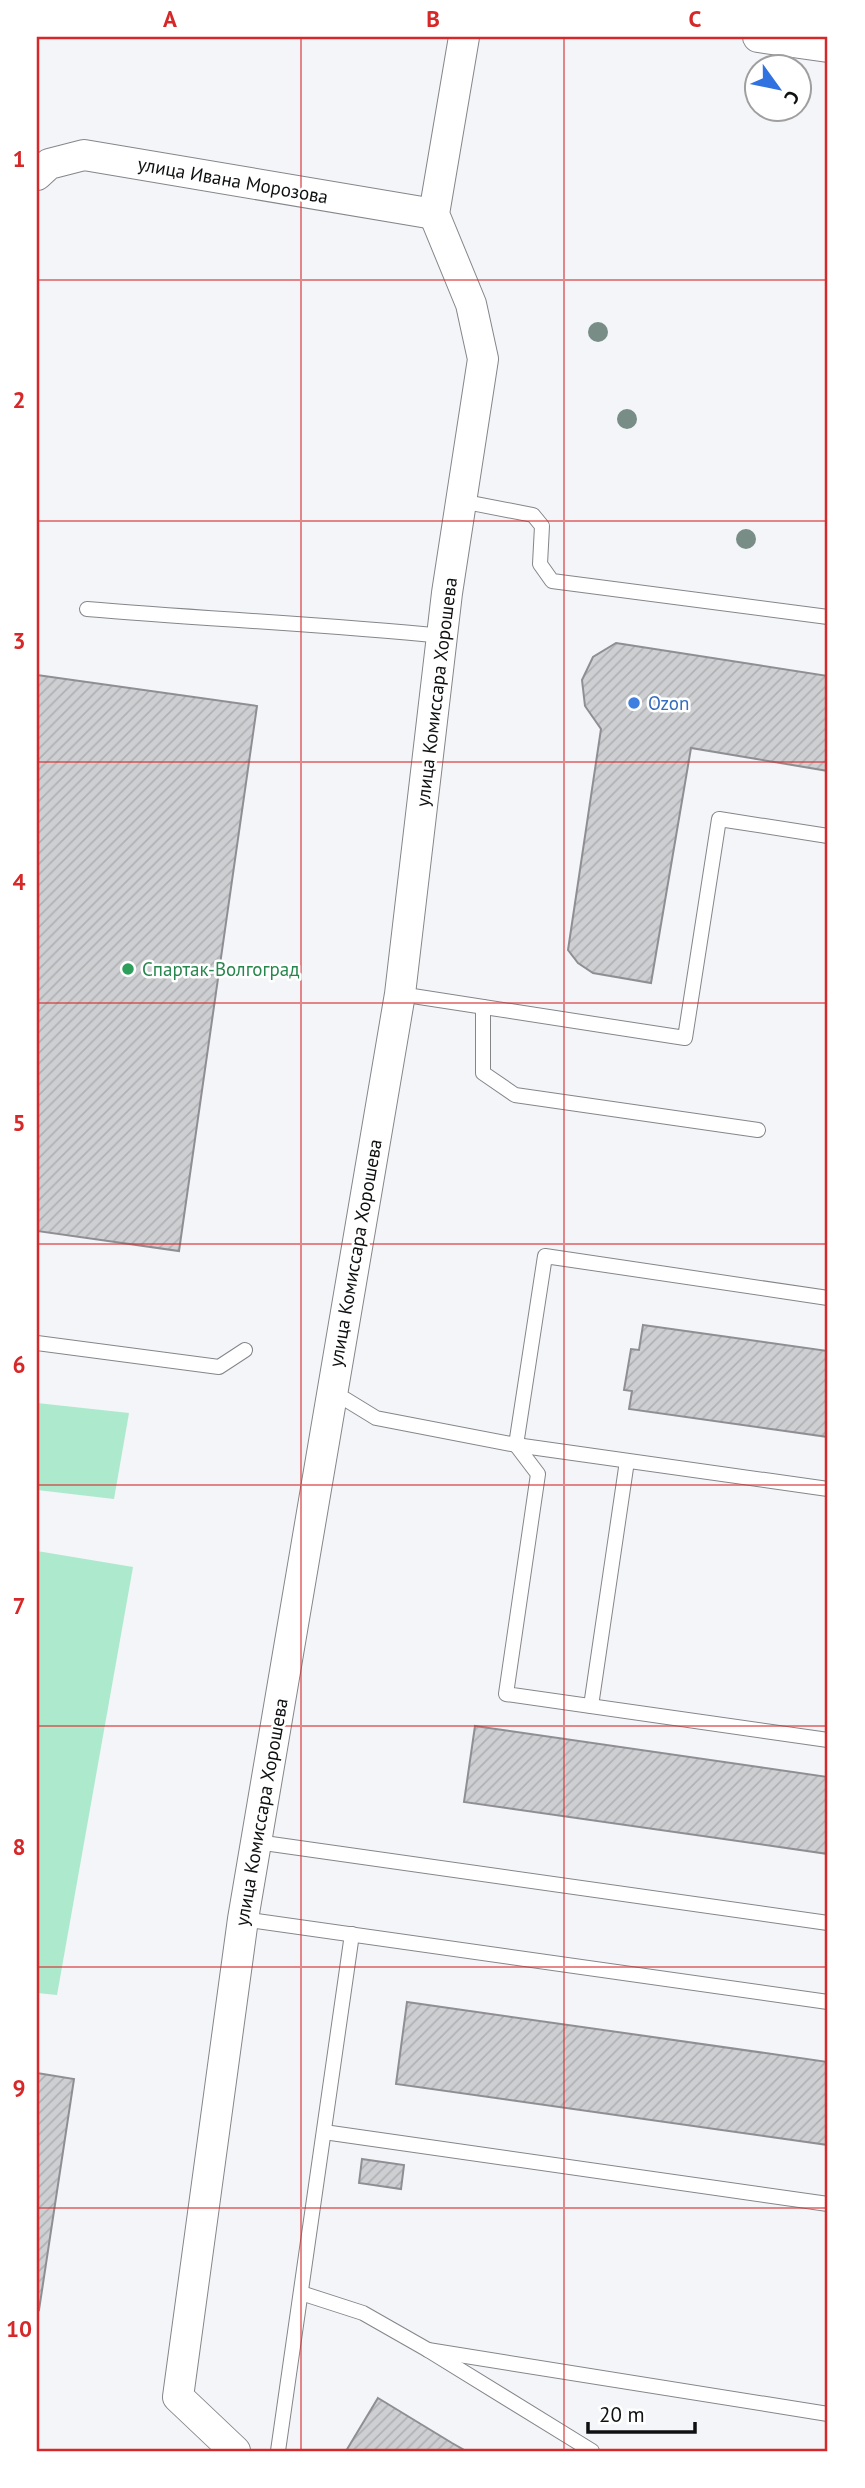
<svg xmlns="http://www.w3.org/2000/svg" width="865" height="2488" viewBox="0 0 865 2488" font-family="'PT Sans',sans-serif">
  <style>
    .grass { fill: #ade9cc }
    .building { fill: url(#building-hatch); stroke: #8f8f93; stroke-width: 2 }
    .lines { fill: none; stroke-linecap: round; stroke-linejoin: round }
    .lane-casing { stroke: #85868a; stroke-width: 16 }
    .street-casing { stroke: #85868a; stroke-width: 32 }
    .lane { stroke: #fff; stroke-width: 14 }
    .street { stroke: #fff; stroke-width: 30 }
    .tree { fill: #778d86 }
    .grid { fill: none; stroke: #d62828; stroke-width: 2; stroke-opacity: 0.55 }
    .shop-dot { fill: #3f7fe0; stroke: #fff; stroke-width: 2.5 }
    .leisure-dot { fill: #2e9e5b; stroke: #fff; stroke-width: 2.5 }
    .labels { text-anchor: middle; stroke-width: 5; stroke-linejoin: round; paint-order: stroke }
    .street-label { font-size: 19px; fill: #0f1011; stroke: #fff }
    .shop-label { font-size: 19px; fill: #366cbe; stroke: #fff; text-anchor: start }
    .leisure-label { font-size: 19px; fill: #27864d; stroke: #fff; text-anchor: start }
    .neatline { fill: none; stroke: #d62828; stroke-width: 2.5 }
    .grid-label { font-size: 23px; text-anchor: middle; font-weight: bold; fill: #d62828 }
  </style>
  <defs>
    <pattern id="building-hatch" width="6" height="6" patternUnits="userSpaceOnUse" patternTransform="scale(1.75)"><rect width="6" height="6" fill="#cecfd2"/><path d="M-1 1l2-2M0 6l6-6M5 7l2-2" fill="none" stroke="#b0b1b3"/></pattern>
  </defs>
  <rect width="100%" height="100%" fill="#f3f5f8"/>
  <g class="grass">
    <path d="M37,1403l92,10 -15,86 -77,-9z"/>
    <path d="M37,1551l96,16 -76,428 -20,-2z"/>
  </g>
  <g class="building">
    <path d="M616,643l212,33v95l-137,-23 -40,235 -58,-10 -15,-10 -10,-13 33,-221 -16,-23 -3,-26 11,-23z"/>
    <path d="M37,675l220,31 -78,545 -142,-20z"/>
    <path d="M643,1325l185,26v86l-199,-28 3,-18 -8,-1 7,-41 8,1z"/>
    <path d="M475,1726l353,51v77l-364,-52z"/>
    <path d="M407,2002l421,60v83l-432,-61z"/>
    <path d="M37,2073l37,6 -35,231 -2,-1z"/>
    <path d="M362,2159l42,6 -3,24 -42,-6z"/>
    <path d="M378,2398l74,45 14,8h-120z"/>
  </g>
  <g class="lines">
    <g class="lane-casing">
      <g id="lane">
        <path d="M461,501l72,14 9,11 -2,38 12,17 276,36"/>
        <path d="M87,609c118,10 237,15 355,27"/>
        <path d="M400,994l285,44 34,-219 109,17"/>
        <path d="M483,1007v66l32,22 243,35"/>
        <path d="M37,1343l182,24 26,-17"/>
        <path d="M329,1401l16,-2 31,19 140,27 29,-189 283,42"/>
        <path d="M516,1445l22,29 -32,220 322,46"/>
        <path d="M516,1445l312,44"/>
        <path d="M591,1706l36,-245"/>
        <path d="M257,1842l571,81"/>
        <path d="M243,1919l585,83"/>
        <path d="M324,2132l504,72"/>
        <path d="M301,2293l62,20 65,37 164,101"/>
        <path d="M428,2350l400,64"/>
        <path d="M278,2451l74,-517"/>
      </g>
    </g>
    <g class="street-casing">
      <g id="street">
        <path d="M758,37l70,10"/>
        <path d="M37,175l12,-11 35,-9 350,59"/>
        <path d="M235,2451l-57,-54 65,-478 157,-925 47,-401 36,-234 -12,-55 -37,-90 30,-177"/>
      </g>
    </g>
    <use href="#lane" class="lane"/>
    <use href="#street" class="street"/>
  </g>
  <g class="tree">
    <circle cx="598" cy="332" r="10"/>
    <circle cx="627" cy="419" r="10"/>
    <circle cx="746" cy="539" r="10"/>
  </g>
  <path class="grid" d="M301,37v2414M564,37v2414M37,280h791M37,521h791M37,762h791M37,1003h791M37,1244h791M37,1485h791M37,1726h791M37,1967h791M37,2208h791"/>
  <circle class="shop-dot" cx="634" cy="703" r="7"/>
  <circle class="leisure-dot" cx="128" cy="969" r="7"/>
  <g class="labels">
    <g class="street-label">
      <text transform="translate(233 180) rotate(10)" y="7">улица Ивана Морозова</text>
      <text transform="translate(436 692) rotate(-83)" y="7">улица Комиссара Хорошева</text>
      <text transform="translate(355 1253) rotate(-80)" y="7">улица Комиссара Хорошева</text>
      <text transform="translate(261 1812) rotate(-80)" y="7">улица Комиссара Хорошева</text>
    </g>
    <g class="shop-label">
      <text x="648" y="710">Ozon</text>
    </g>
    <g class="leisure-label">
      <text x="142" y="976">Спартак-Волгоград</text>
    </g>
  </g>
  <rect width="865" height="2488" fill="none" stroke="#ffffff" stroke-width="77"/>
  <g transform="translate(778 88) rotate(123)"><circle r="33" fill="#ffffff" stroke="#9f9fa0" stroke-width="2"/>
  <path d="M0-5L12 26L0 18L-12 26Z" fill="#3072e0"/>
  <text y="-10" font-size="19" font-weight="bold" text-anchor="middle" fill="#0f1011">С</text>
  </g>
  <path d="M588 2422v10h107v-10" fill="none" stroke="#0f1011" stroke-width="3.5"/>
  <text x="599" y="2422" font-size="21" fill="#0f1011" stroke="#ffffff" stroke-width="5" paint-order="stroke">20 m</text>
  <rect x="38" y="38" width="788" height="2412" class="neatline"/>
  <g class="grid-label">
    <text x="170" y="27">A</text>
    <text x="433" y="27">B</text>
    <text x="695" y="27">C</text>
    <text x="19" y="167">1</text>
    <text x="19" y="408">2</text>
    <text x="19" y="649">3</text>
    <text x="19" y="890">4</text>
    <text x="19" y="1131">5</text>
    <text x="19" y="1373">6</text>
    <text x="19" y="1614">7</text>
    <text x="19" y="1855">8</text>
    <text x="19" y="2096">9</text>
    <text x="19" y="2337">10</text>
  </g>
</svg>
